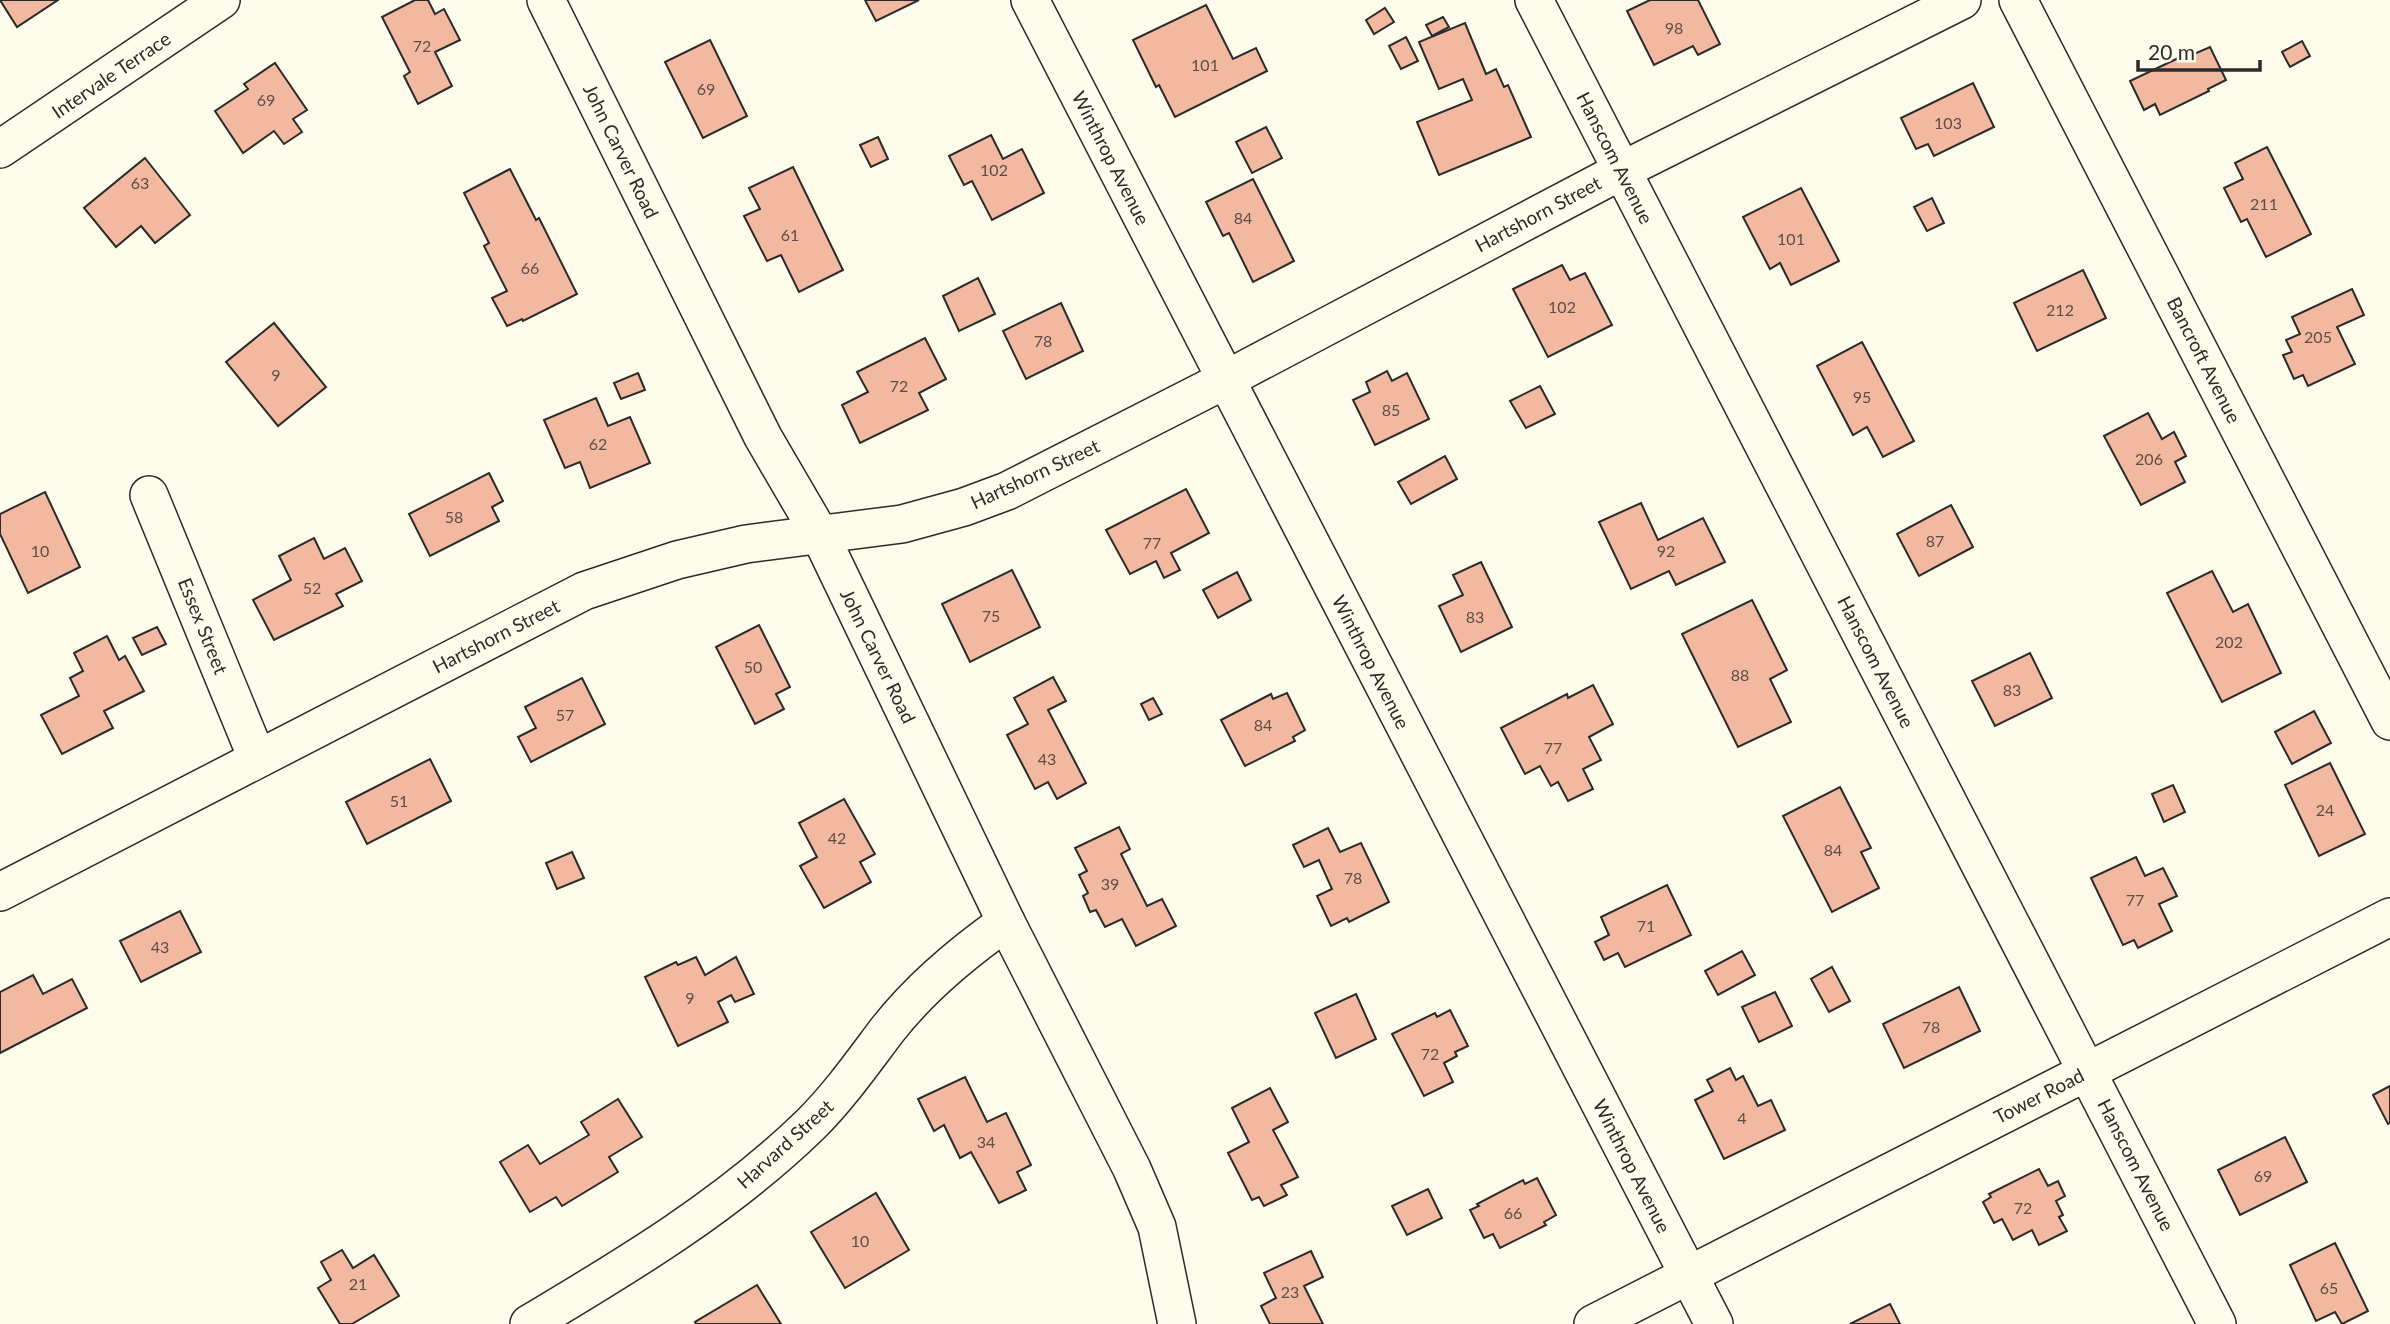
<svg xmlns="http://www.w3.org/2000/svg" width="2390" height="1324" viewBox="0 0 2390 1324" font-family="Lato,sans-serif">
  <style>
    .building { fill: #f2b8a0; stroke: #2b2b2b; stroke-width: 2 }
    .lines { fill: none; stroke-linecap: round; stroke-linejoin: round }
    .minor-casing { stroke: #2b2b2b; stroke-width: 40 }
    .minor { stroke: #fdfbea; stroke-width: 37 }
    .labels { text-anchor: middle; stroke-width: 5; stroke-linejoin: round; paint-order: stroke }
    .number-label { font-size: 16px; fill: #5d4e48 }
    .street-label { font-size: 19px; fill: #2b2b2b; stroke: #fdfbea }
  </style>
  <rect width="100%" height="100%" fill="#fdfbea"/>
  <g class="building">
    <path d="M0,0h58l-41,27z"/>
    <path d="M415,0h13l7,14 9,-5 16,31 -25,12 17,34 -34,18 -14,-28 6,-4 -28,-55z"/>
    <path d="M865,0h54l-43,21z"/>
    <path d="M1650,0h48l22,44 -22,11 -5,-9 -39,19 -27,-54z"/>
    <path d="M1206,5l27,54 23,-11 11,23 -92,46 -16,-32 -3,2 -23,-47z"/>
    <path d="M1385,8l9,14 -20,12 -8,-14z"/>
    <path d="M1443,17l6,10 -17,9 -6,-11z"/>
    <path d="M1465,23l21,51 10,-5 8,18 4,-2 23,52 -92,38 -22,-53 55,-22 -9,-21 -24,10 -20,-47z"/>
    <path d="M1406,37l12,24 -17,8 -12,-23z"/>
    <path d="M710,40l37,76 -44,22 -38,-76z"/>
    <path d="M2302,41l8,15 -20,11 -8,-15z"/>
    <path d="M2210,47l16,33 -18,9 1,2 -49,24 -5,-11 -11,6 -14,-29 61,-29 1,3z"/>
    <path d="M275,63l32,47 -14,9 9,13 -18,12 -10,-13 -31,22 -28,-42 33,-22 -4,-5z"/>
    <path d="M1973,83l21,44 -60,29 -6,-12 -12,5 -15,-31z"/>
    <path d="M1266,127l16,31 -30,15 -16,-31z"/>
    <path d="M991,135l12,24 19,-10 22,44 -52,27 -20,-39 -8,4 -15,-29z"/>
    <path d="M878,137l10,22 -17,8 -11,-22z"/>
    <path d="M2267,147l44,87 -45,23 -19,-38 -6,3 -17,-34 19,-9 -8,-16z"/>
    <path d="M145,158l45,57 -35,28 -14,-17 -25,21 -32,-39z"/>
    <path d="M793,167l50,103 -44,22 -18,-37 -14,6 -23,-45 16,-7 -11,-21z"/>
    <path d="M510,169l26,51 3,-2 38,76 -54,27 -1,-2 -15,7 -15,-28 15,-7 -23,-45 5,-3 -25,-50z"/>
    <path d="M1253,179l41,82 -41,21 -24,-49 -6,3 -17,-34z"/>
    <path d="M1801,188l38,73 -48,24 -11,-22 -10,6 -27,-52z"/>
    <path d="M1932,198l12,25 -17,8 -13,-24z"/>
    <path d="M1562,265l8,15 15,-7 27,52 -64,32 -35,-68z"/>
    <path d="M2083,270l23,48 -69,33 -23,-48z"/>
    <path d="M978,278l17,36 -36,17 -16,-35z"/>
    <path d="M2352,289l12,26 -27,12 18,37 -47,22 -5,-11 -9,4 -11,-24 9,-3 -6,-12 14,-6 -8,-17z"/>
    <path d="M1061,303l22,48 -57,28 -23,-48z"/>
    <path d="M274,323l52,64 -48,39 -52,-64z"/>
    <path d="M925,338l21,41 -27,14 9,17 -68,33 -18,-38 26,-13 -11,-20z"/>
    <path d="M1862,342l52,99 -31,16 -16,-30 -14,8 -36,-69z"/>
    <path d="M1387,371l5,10 15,-8 22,46 -54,26 -22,-45 17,-8 -4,-10z"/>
    <path d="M638,373l7,17 -24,9 -7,-16z"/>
    <path d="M1540,386l15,28 -29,14 -16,-27z"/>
    <path d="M596,398l12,28 22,-9 20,46 -60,25 -10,-26 -15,6 -21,-48z"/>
    <path d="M2148,413l14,26 12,-7 12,24 -11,6 10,20 -44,23 -37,-69z"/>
    <path d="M1445,456l12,23 -46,25 -13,-22z"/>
    <path d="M489,473l14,28 -11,6 7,14 -69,35 -21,-42z"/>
    <path d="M1186,489l23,44 -38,20 9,17 -16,8 -8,-17 -26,13 -24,-44z"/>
    <path d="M45,492l35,75 -52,26 -28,-59v-20z"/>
    <path d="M1641,503l17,37 45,-22 22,44 -49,23 -7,-14 -38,18 -32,-67z"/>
    <path d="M1951,505l22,42 -54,29 -22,-42z"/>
    <path d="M314,538l10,21 21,-11 17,33 -26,13 7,12 -69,34 -21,-40 38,-20 -12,-24z"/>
    <path d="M1481,562l31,65 -51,25 -22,-46 24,-11 -10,-20z"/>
    <path d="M1012,570l28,57 -70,35 -28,-58z"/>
    <path d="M2212,571l21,41 15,-8 33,69 -59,29 -55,-109z"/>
    <path d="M1237,572l14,28 -33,18 -15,-28z"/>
    <path d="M1752,600l35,70 -17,9 21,43 -53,25 -56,-113z"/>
    <path d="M759,625l31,62 -14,7 8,15 -29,15 -39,-77z"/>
    <path d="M157,627l9,17 -24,11 -9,-17z"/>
    <path d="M107,636l12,24 6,-4 19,35 -40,20 9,17 -51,26 -21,-39 38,-19 -9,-18 13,-7 -9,-18z"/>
    <path d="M2030,653l22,45 -57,28 -23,-45z"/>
    <path d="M1053,677l13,24 -18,9 38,73 -29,16 -9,-17 -13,7 -28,-54 21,-11 -14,-26z"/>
    <path d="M582,678l23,46 -74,38 -13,-25 18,-9 -11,-21z"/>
    <path d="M1593,685l20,39 -24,13 12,23 -18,9 10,20 -25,12 -10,-19 -7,4 -11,-20 -15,8 -24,-46 66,-34 1,4z"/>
    <path d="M1287,693l18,37 -12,7 2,4 -50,25 -24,-46 50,-26 2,5z"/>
    <path d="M1153,698l9,16 -13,6 -8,-16z"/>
    <path d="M2314,711l17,32 -39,21 -17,-32z"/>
    <path d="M430,759l21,42 -84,43 -21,-42z"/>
    <path d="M2330,763l35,71 -46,22 -34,-71z"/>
    <path d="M2173,785l12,27 -21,10 -12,-28z"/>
    <path d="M1840,787l31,61 -10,4 18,36 -47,24 -49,-96z"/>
    <path d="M844,799l31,55 -15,8 11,20 -47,26 -24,-42 17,-9 -18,-34z"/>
    <path d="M1119,827l11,22 -9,5 26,52 15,-7 14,27 -40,20 -14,-27 -17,8 -9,-17 -6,2 -7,-16 5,-3 -9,-18 8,-4 -12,-23z"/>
    <path d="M1328,828l12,24 21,-9 28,59 -40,20 -2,-4 -16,8 -14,-30 15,-7 -13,-29 -15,7 -11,-22z"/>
    <path d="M572,852l12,26 -27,11 -11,-26z"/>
    <path d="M2136,857l9,19 18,-8 14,28 -18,8 13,27 -34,17 -4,-8 -11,5 -32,-67z"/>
    <path d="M1667,885l24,50 -66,32 -7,-14 -14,7 -9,-18 14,-7 -8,-18z"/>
    <path d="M180,911l21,41 -60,30 -21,-41z"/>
    <path d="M1742,951l13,24 -37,20 -13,-24z"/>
    <path d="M696,957l9,18 31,-18 18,37 -19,8 -4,-7 -13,7 10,20 -50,24 -33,-69 31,-15 2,3z"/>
    <path d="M1832,967l18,34 -21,11 -18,-33z"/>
    <path d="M33,975l10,19 29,-15 15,29 -87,45v-61z"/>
    <path d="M1959,987l21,44 -76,37 -21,-44z"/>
    <path d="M1775,992l17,34 -33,16 -17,-35z"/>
    <path d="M1356,994l20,45 -40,19 -21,-45z"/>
    <path d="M1450,1010l18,36 -13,6 2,4 -13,7 9,19 -29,14 -32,-62 43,-21 2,4z"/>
    <path d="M1730,1068l6,12 7,-4 15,30 13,-6 14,30 -61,29 -29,-59 18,-9 -6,-11z"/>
    <path d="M965,1077l22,45 19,-9 25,52 -14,7 9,18 -27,13 -28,-51 -11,6 -16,-33 -10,6 -16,-32z"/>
    <path d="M2390,1086v37l-2,1 -15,-29z"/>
    <path d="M1270,1088l18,34 -15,8 25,47 -17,8 6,10 -23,11 -5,-9 -7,3 -24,-47 21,-11 -17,-34z"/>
    <path d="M618,1099l24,38 -33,20 9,15 -56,34 -6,-9 -26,15 -30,-50 28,-17 12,19 49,-29 -8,-13z"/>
    <path d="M2285,1137l22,45 -67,33 -22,-45z"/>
    <path d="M2039,1169l9,17 10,-5 7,15 -9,5 7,14 -4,2 8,14 -28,14 -7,-15 -19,10 -11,-21 -8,4 -11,-21 8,-5 -2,-3z"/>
    <path d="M1537,1178l19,37 -12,7 2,3 -46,23 -7,-14 -9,4 -14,-28 9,-4 -2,-2 46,-24 2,4z"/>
    <path d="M1428,1189l14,29 -35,17 -15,-29z"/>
    <path d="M876,1193l33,57 -64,38 -34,-56z"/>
    <path d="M2335,1243l33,68 -26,13 -7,-12 -19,9 -26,-56z"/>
    <path d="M342,1250l11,18 21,-13 25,41 -47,28h-12l-22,-36 13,-8 -10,-18z"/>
    <path d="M1311,1251l12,26 -19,9 19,38h-53l-9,-18 15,-8 -12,-25z"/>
    <path d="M757,1285l24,39h-85l-1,-2z"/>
    <path d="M1890,1304l10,20h-50z"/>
  </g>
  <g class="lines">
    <g class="minor-casing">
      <g id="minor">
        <path d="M546,0l217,437 56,96 187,389 126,247 25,58 20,97"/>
        <path d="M1030,0l684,1324"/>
        <path d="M1534,0l683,1324"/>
        <path d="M2018,0l372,721"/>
        <path d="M0,149l221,-149"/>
        <path d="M149,495l108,263"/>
        <path d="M0,892l584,-301 93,-31 69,-16 156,-20 62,-17 43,-16 218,-111 396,-209 341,-171"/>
        <path d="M529,1324c99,-59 199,-119 282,-200 29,-29 52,-62 77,-95 33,-42 74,-76 118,-107"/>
        <path d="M1593,1324l797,-407"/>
      </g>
    </g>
    <use href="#minor" class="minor"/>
  </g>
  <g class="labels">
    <g class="number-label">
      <text x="1674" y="34">98</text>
      <text x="422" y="52">72</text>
      <text x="1205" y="71">101</text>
      <text x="706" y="95">69</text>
      <text x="266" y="106">69</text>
      <text x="1948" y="129">103</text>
      <text x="994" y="176">102</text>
      <text x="140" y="189">63</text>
      <text x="2264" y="210">211</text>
      <text x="1243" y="224">84</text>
      <text x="790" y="241">61</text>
      <text x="1791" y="245">101</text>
      <text x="530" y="274">66</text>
      <text x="1562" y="313">102</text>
      <text x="2060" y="316">212</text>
      <text x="2318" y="343">205</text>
      <text x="1043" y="347">78</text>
      <text x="276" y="381">9</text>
      <text x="899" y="392">72</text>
      <text x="1862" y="403">95</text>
      <text x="1391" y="416">85</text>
      <text x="598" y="450">62</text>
      <text x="2149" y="465">206</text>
      <text x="454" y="523">58</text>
      <text x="1935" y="547">87</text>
      <text x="1152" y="549">77</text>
      <text x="40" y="557">10</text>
      <text x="1666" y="557">92</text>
      <text x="312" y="594">52</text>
      <text x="991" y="622">75</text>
      <text x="1475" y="623">83</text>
      <text x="2229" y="648">202</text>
      <text x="753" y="673">50</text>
      <text x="1740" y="681">88</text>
      <text x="2012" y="696">83</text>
      <text x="565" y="721">57</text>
      <text x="1263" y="731">84</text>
      <text x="1553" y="754">77</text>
      <text x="1047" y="765">43</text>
      <text x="399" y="807">51</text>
      <text x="2325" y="816">24</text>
      <text x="837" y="844">42</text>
      <text x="1833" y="856">84</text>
      <text x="1353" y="884">78</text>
      <text x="1110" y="890">39</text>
      <text x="2135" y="906">77</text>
      <text x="1646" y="932">71</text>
      <text x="160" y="953">43</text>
      <text x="690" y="1004">9</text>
      <text x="1931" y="1033">78</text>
      <text x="1430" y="1060">72</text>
      <text x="1742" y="1124">4</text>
      <text x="986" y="1148">34</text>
      <text x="2263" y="1182">69</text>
      <text x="2023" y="1214">72</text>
      <text x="1513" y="1219">66</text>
      <text x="860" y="1247">10</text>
      <text x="358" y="1290">21</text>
      <text x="2329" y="1294">65</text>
      <text x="1290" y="1298">23</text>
    </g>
    <g class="street-label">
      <text transform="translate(111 75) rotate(-34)" y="7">Intervale Terrace</text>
      <text transform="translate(621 151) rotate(64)" y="7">John Carver Road</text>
      <text transform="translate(1111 158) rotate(63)" y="7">Winthrop Avenue</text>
      <text transform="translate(1615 158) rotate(63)" y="7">Hanscom Avenue</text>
      <text transform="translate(1538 214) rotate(-28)" y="7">Hartshorn Street</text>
      <text transform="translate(2204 360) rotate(63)" y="7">Bancroft Avenue</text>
      <text transform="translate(1035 474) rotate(-25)" y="7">Hartshorn Street</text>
      <text transform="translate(203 626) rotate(68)" y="7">Essex Street</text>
      <text transform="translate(496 636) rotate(-27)" y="7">Hartshorn Street</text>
      <text transform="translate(878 656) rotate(64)" y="7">John Carver Road</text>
      <text transform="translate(1371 662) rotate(63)" y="7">Winthrop Avenue</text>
      <text transform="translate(1876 662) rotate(63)" y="7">Hanscom Avenue</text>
      <text transform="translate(2039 1096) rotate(-27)" y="7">Tower Road</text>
      <text transform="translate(785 1144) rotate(-42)" y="7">Harvard Street</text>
      <text transform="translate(2136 1165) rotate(63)" y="7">Hanscom Avenue</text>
      <text transform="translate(1632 1166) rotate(63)" y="7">Winthrop Avenue</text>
    </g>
  </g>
  <path d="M2138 60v10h122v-10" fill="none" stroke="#2b2b2b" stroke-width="3.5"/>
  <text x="2148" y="60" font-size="21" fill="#2b2b2b" stroke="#fdfbea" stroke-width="5" paint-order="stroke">20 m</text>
</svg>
